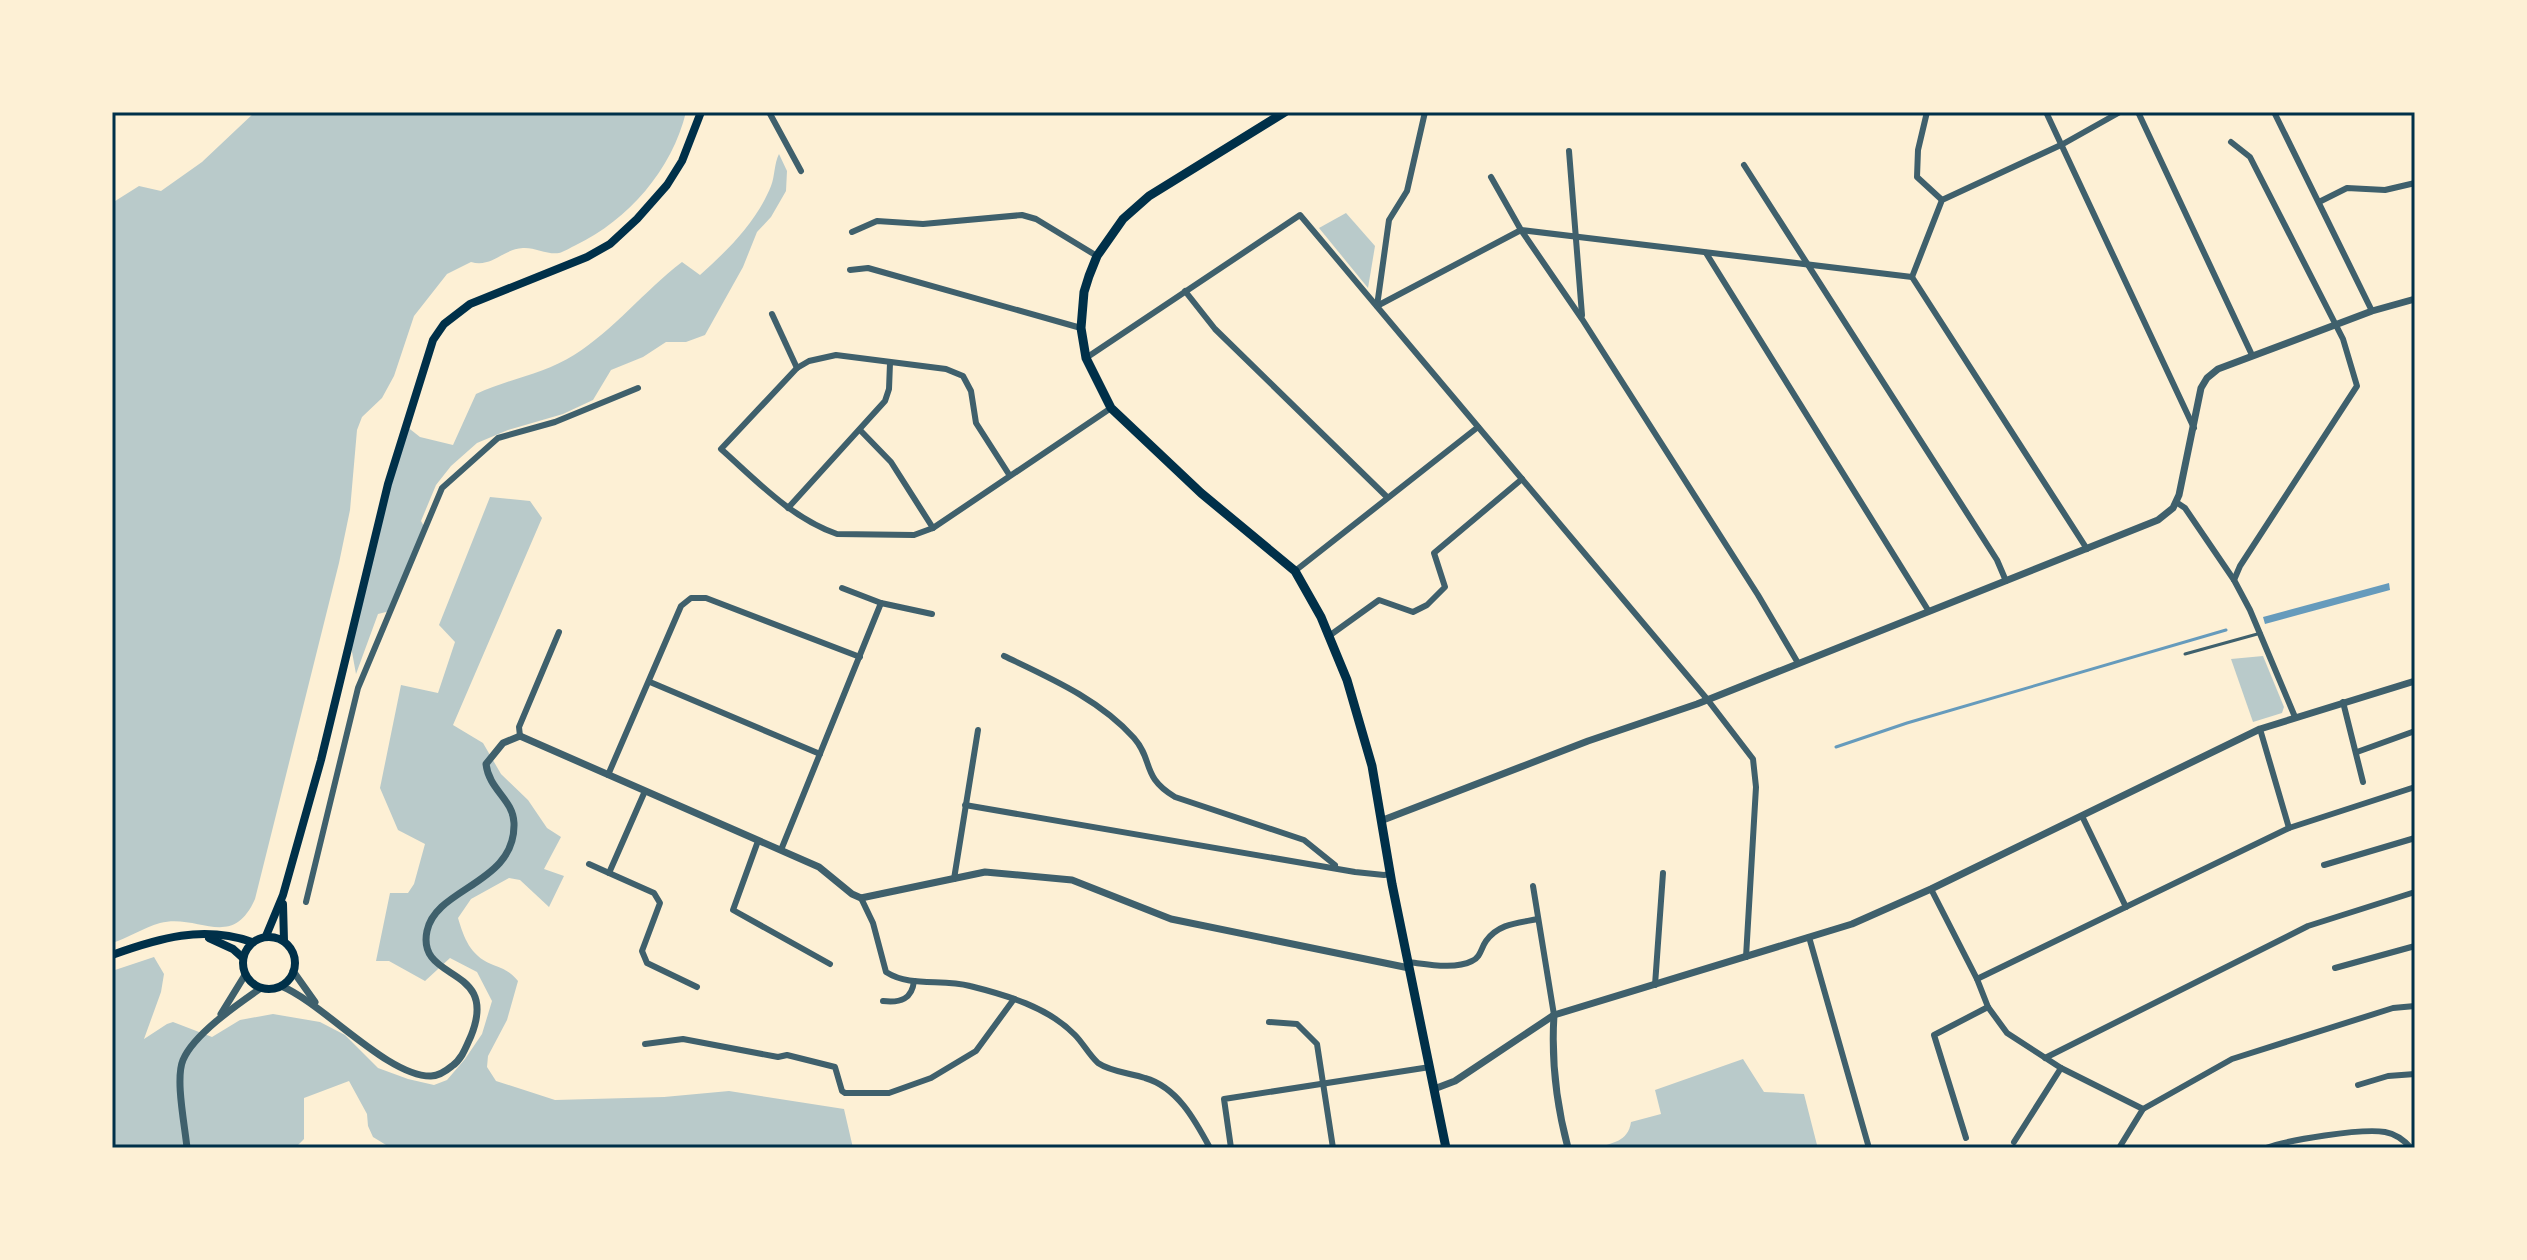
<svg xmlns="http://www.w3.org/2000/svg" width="2527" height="1260" viewBox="0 0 2527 1260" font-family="'Public Sans',sans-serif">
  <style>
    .green { fill: #b9caca }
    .water { fill: #669bbc }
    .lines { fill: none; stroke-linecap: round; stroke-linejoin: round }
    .stream { stroke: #669bbc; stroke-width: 3 }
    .service { stroke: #3f606c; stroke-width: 3 }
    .minor { stroke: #3f606c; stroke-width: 6 }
    .tertiary { stroke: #3f606c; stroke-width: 7 }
    .secondary { stroke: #003049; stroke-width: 8 }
    .primary { stroke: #003049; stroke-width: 9 }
    .neatline { fill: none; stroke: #003049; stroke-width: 3 }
  </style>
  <rect width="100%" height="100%" fill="#fdf0d5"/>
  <g class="green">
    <path d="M255,112h431c-14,58 -58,108 -110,133 -5,2 -12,7 -17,8 -11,2 -25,-6 -36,-5 -20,1 -31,20 -52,14l-24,12 -33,42 -20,60 -12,22 -20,19 -5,13 -7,80 -11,53 -84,336c-23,52 -57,14 -95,24 -17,5 -32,15 -48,20v-740l27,-17 22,5 41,-29z"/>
    <path d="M779,154l8,17 -1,20 -15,26 -14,15 -14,35 -38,68 -19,7h-20l-23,15 -32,13 -18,30 -30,14 -55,16 -31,13 -26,23 -15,19 -15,36 4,7 -35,83 -12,3 -22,60 -6,-33 56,-215 14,11 33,8 23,-51c32,-15 68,-20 98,-39 40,-25 70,-64 108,-93l18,13c28,-25 57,-54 71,-89 4,-10 3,-22 8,-32z"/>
    <path d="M1346,213l29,33 -7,42 -49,-60z"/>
    <path d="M490,497l40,4 12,17 -89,207 30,18 18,31 27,26 19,28 14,9 -17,32 20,7 -15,31 -29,-27 -11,-2 -38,21 -13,19c6,20 12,37 33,46 12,5 18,6 27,17l-11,39 -19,36 -1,11 9,14 59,19 109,-3 65,-6 115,18 9,39h-462l-18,-11 -5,-11 -1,-12 -18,-33 -45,17v41l-9,9h-183v-177l42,-14 10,17 -3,18 -17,47 23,-15 6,-2 39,15 28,-17 33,-6 47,8 25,13 33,33 30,11 26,6 13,-5 18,-21 17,-25 10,-33 -15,-29 -27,-14 -25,23 -36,-20h-13l14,-68h18l6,-9 11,-40 -27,-14 -18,-42 21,-103 37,8 17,-51 -16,-17z"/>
    <path d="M2263,656l21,51 -2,6 -29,9 -22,-63z"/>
    <path d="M1743,1059l21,33 40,2 13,51 -4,3h-218c17,-5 33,-6 36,-26l30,-8 -6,-24z"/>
  </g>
  <path class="water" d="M2389,583l1,7 -125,34 -2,-7z"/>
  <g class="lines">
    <path class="stream" d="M1836,747l71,-24 319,-93"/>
    <path class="service" d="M2185,654l76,-21"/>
    <g class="minor">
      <path d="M769,112l32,59"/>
      <path d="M1927,112l-9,38 -1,27 25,23"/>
      <path d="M2046,112l148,316"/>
      <path d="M2138,112l114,243"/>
      <path d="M2274,112l98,199"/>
      <path d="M2231,142l19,15 93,182 14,47 -117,180 -6,14"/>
      <path d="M1569,151l13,164"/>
      <path d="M1744,165l253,395 9,21"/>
      <path d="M1491,177l30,53 61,89 176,276 40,68"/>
      <path d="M2319,202l28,-14 38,2 30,-7"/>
      <path d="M852,232l25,-11 46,3 99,-9 14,4 61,37"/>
      <path d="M1706,253l222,357"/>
      <path d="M850,270l18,-2 213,60"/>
      <path d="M1912,277l175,272"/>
      <path d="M1185,291l30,38 172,168"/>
      <path d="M1377,306l144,-76 391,47 30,-77 121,-56 57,-32"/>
      <path d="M1377,306l12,-86 18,-29 18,-79"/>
      <path d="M772,314l25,54"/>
      <path d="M1086,358l214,-143 407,484 46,60 3,28 -10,170"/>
      <path d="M860,430l31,32 42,66"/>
      <path d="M1010,476l-34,-53 -5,-32 -8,-15 -17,-7 -110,-14 -27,6 -12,7 -76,81c36,32 70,69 116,85l77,1 19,-7 178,-120"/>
      <path d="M2176,502l9,6 49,72 16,30 45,107"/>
      <path d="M788,508l97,-107 4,-12 1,-26"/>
      <path d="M1295,571l183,-144"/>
      <path d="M881,603l51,11"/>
      <path d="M1329,636l50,-36 34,12 14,-7 18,-18 -11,-34 88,-74"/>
      <path d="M1004,656c46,22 95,43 130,82 20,23 7,39 41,59l129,43 31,25"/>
      <path d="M650,682l170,72"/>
      <path d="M2343,702l20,80"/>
      <path d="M2260,729l29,99"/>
      <path d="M520,736l-1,-9 40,-95"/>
      <path d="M2357,752l58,-21"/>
      <path d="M608,775l73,-169 10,-8h15l154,59"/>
      <path d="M645,791l-36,82 45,20 6,10 -18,48 5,12 50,24"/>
      <path d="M965,805l390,67 29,3 7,-1"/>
      <path d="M2082,816l44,91"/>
      <path d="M758,841l-25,69 97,54"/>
      <path d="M781,850l100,-247 -39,-15"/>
      <path d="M589,864l20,9"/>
      <path d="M2324,865l91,-27"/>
      <path d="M954,879l24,-149"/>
      <path d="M1533,886l21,129"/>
      <path d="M1931,889l46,90 11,28 19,26 54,35 82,41 -24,39"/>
      <path d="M861,898l12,25 13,49c25,16 56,6 84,14 36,9 78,21 105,49 8,8 14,20 23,28 13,9 32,10 47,15 32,9 50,42 65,70"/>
      <path d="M306,902l52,-214 84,-200 56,-50 57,-16 83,-34"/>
      <path d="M1809,937l60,211"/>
      <path d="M1408,962c18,2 47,8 64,-1 9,-4 9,-13 14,-20 13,-18 33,-18 52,-22"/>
      <path d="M2335,968l80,-22"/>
      <path d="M1977,979l312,-151 126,-41"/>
      <path d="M1655,985l8,-112"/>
      <path d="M883,1001c18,2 29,-2 31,-20"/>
      <path d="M1269,1022l28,2 20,20 16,104"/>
      <path d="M645,1044l38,-5 95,18 9,-2 48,12 7,24 3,2h44l42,-15 45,-27 38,-52"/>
      <path d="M2045,1058l263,-132 107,-34"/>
      <path d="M2358,1085l30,-9 27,-2"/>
      <path d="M2143,1109l89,-50 161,-51 22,-2"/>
      <path d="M1966,1138l-32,-103 54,-28"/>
      <path d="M2014,1142l47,-74"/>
      <path d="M1231,1148l-7,-49 206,-32"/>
      <path d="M2266,1148c22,-8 95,-20 119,-16 11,2 19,8 26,16"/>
    </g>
    <g class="tertiary">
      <path d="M1383,820l205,-79 109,-37 461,-184 15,-12 6,-13 22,-107 6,-10 11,-9 154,-58 43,-12"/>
      <path d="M293,971l22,31"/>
      <path d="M281,986c42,17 107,91 150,90 7,0 15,-5 21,-10 10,-7 14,-19 19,-30 29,-72 -55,-53 -44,-105 9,-44 89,-47 87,-108 -1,-24 -25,-33 -28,-59l17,-21 17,-7 299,131 33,27 9,4 124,-26 87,8 99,39 238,49"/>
      <path d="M221,1014l24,-39"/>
      <path d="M1554,1015c-3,47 2,88 14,133"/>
      <path d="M1434,1089l21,-8 99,-66 298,-91 79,-35 329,-160 155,-48"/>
      <path d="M187,1148c-2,-22 -12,-69 -4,-88 11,-26 55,-56 78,-72"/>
    </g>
    <g class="secondary">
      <path d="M283,904l1,37"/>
      <path d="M266,936l17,-41 38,-135 67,-276 45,-144 11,-16 26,-20 117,-47 23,-13 27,-25 30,-34 15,-24 19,-49"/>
      <circle cx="269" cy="963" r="26"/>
      <path d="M209,938l24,11 10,9"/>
      <path d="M112,955c47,-17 91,-30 140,-13"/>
    </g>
    <path class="primary" d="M1285,112l-136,84 -26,23 -26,37 -8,20 -5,16 -3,36 5,30 25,50 90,85 94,78 26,46 26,63 25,86 20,118 54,264"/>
  </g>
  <rect width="2527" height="1260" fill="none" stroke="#fdf0d5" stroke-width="228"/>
  <rect x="114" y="114" width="2299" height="1032" class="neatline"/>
</svg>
